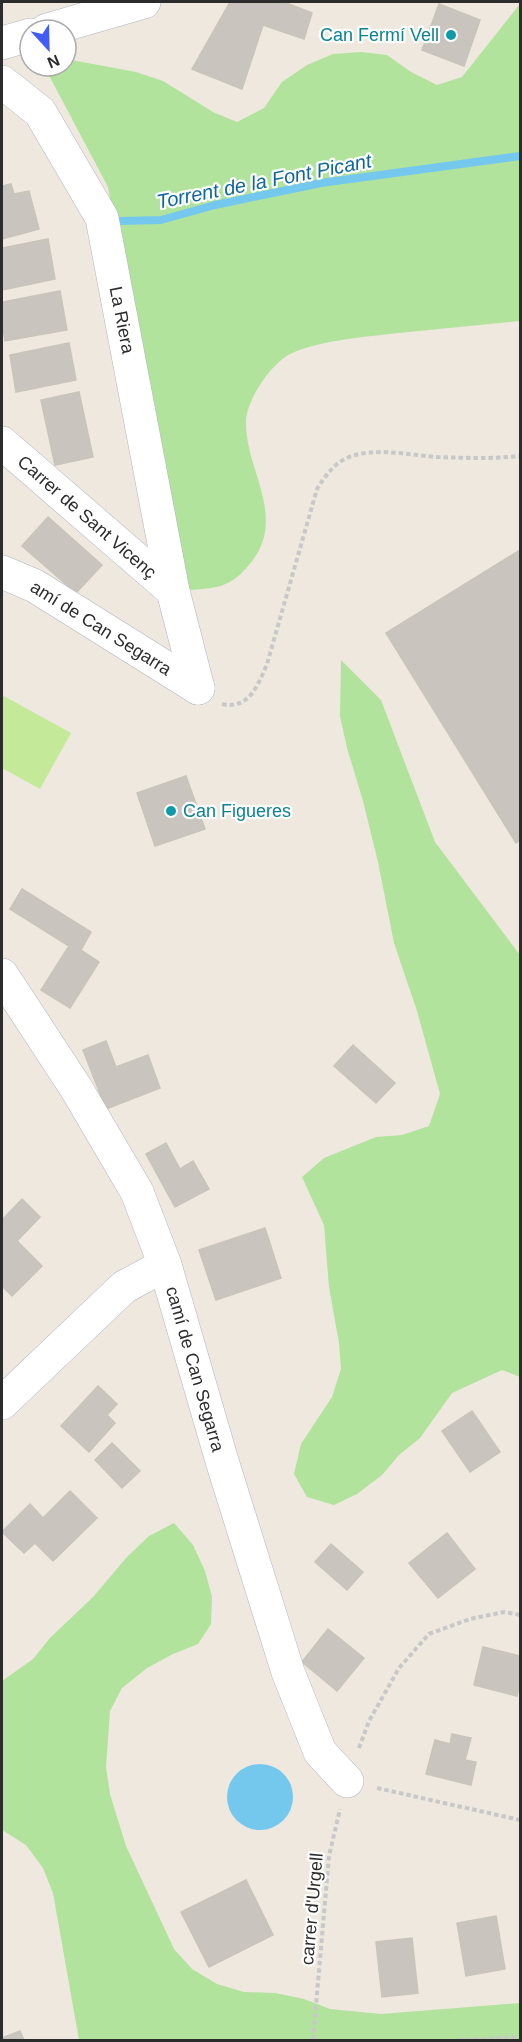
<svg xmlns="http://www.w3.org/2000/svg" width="522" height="2042" viewBox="0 0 522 2042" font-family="Helvetica,sans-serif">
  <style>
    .green { fill: #b1e39d }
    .pitch { fill: #c4ea99 }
    .water { fill: #74c8ed }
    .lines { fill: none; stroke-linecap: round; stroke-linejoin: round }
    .stream { stroke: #74c8ed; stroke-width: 8 }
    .building { fill: #c9c5be; stroke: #c9c4b9; stroke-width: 1.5 }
    .street-casing { stroke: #b2b5c0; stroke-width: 34 }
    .path { stroke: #c8c8c8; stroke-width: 4; stroke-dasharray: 4.5 3; stroke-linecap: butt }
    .street { stroke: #fff; stroke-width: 33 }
    .culture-dot { fill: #0f9aa8; stroke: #fff; stroke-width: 2 }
    .labels { text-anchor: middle; stroke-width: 4.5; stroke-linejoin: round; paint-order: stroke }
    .culture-label { font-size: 18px; fill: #0d838f; stroke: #fff; text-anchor: end }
    .street-label { font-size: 18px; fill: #2c2c2c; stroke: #fff }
    .water-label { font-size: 20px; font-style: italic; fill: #0f669e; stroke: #fff }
  </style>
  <rect width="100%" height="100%" fill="#eee8df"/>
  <g class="green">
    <path d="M520,4v317c-40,4 -81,8 -122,12 -32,4 -79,7 -108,21 -19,10 -43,45 -44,67 -1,50 43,97 3,144 -19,23 -33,23 -60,25l-51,-238 -30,-165 -64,-121h22v-7l70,13 27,9 50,31 24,10 27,-14 18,-26 25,-17 26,-11 28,-2 26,3 24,17 26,13 25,-8z"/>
    <path d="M341,660l40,40 54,142 85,113v422l-18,-7 -50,23 -32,45 -21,17 -17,20 -25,19 -23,11 -27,-8 -13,-23 7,-30 31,-47 9,-28 -2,-26 -10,-56 -5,-62 -22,-48 22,-19 52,-21 26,-2 27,-9 11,-32 -23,-83 -23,-68 -16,-81 -15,-61 -16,-53 -7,-32z"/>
    <path d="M174,1523l19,22 12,26 7,26 -1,27 -13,20 -25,10 -26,14 -25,20 -12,23 -4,56 4,27 16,52 48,103 18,20 25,15 27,8 31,1 29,6 26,10 51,5 139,-11v37h-441l-26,-147 -10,-25 -17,-23 -24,-15v-149l31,-22 17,-21 43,-41 34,-40 22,-21z"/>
  </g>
  <path class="pitch" d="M2,695l69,38 -31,56 -38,-21z"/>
  <circle class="water" cx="260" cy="1797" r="33"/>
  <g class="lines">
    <path class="stream" d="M120,221l41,-1 54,-15 106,-22 199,-27"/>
  </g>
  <g class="building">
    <path d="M230,2h54l28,11 -8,26 -41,-14 -21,64 -50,-20z"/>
    <path d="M439,4l41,16 -16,46 -42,-16z"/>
    <path d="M11,184l3,10 15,-3 10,38 -37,10v-53z"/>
    <path d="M48,239l7,40 -53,11v-42z"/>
    <path d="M60,291l7,39 -62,11 -3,-20v-19z"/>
    <path d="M69,343l7,37 -60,12 -6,-37z"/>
    <path d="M79,392l14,65 -38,8 -14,-65z"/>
    <path d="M48,517l54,48 -26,28 -54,-47z"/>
    <path d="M520,550v290l-4,3 -130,-210z"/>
    <path d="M186,776l19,53 -50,17 -18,-53z"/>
    <path d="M22,889l69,43 -10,18 18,12 -29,46 -29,-18 28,-44 -59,-37z"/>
    <path d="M106,1041l10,26 32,-12 12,33 -54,21 -23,-59z"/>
    <path d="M353,1045l42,38 -19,20 -42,-37z"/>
    <path d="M166,1143l14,26 13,-8 16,28 -34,18 -29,-53z"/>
    <path d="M22,1199l18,18 -23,24 25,25 -30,30 -10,-10v-66z"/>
    <path d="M265,1228l16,50 -65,22 -17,-50z"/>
    <path d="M98,1386l19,18 -10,11 8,8 -26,29 -28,-26z"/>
    <path d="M472,1411l28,41 -30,20 -28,-41z"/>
    <path d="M112,1443l28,28 -18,17 -27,-28z"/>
    <path d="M70,1491l27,27 -44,43 -18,-18 -11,10 -22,-21 28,-28 13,14z"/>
    <path d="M447,1533l28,36 -37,29 -29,-35z"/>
    <path d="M331,1544l32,28 -16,18 -32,-28z"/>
    <path d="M328,1629l36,29 -27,33 -35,-29z"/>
    <path d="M483,1647l37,9v26l-3,14 -43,-11z"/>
    <path d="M452,1734l19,4 -6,22 11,2 -5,23 -45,-11 9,-34 15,4z"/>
    <path d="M246,1880l27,55 -64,32 -28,-55z"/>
    <path d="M496,1916l9,53 -39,7 -9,-53z"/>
    <path d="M412,1938l6,55 -36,4 -6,-55z"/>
    <path d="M20,2031l4,9h-22v-2z"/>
  </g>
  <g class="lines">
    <g class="street-casing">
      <g id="street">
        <path d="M47,30l97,-28"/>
        <path d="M2,43l28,-8"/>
        <path d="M2,82l38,30 62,106 71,373 25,97"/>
        <path d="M2,443l171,148"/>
        <path d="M2,572l33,14 163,102"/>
        <path d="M2,975l74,113 61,104 28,73 57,196 66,211 32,80 27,29"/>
        <path d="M2,1403l122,-116 41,-22"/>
      </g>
    </g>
    <g class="path">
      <path d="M222,704c27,6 36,-19 45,-40l50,-175c9,-14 17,-26 32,-32 27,-10 60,-2 88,0 28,1 56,2 83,-1"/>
      <path d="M359,1748l10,-27 30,-53 30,-34 41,-15 34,-7 16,3"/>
      <path d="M377,1788l143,32"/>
      <path d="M313,2040l16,-184 11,-47"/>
      <path d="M459,2040l61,-3"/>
    </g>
    <use href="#street" class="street"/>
  </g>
  <g class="culture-dot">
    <circle cx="451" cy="35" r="6"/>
    <circle cx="171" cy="811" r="6"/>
  </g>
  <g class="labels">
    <g class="culture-label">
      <text x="439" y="41">Can Fermí Vell</text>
      <text x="183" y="817" text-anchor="start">Can Figueres</text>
    </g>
    <g class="street-label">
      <text transform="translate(122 320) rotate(79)" y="6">La Riera</text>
      <text transform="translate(87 517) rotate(41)" y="6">Carrer de Sant Vicenç</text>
      <text transform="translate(101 628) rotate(32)" y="6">amí de Can Segarra</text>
      <text transform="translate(195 1369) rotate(74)" y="6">camí de Can Segarra</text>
      <text transform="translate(312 1909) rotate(-85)" y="6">carrer d'Urgell</text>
    </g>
    <g class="water-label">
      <text transform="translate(264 181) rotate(-11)" y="7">Torrent de la Font Picant</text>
    </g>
  </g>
  <rect width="522" height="2042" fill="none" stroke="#2c2c2c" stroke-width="6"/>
  <g transform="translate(48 48) rotate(158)"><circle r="28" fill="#ffffff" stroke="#ababab" stroke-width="1.5"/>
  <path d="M0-4.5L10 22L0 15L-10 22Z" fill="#425cf8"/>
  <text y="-9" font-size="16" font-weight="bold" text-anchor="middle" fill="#2c2c2c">N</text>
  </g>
</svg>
